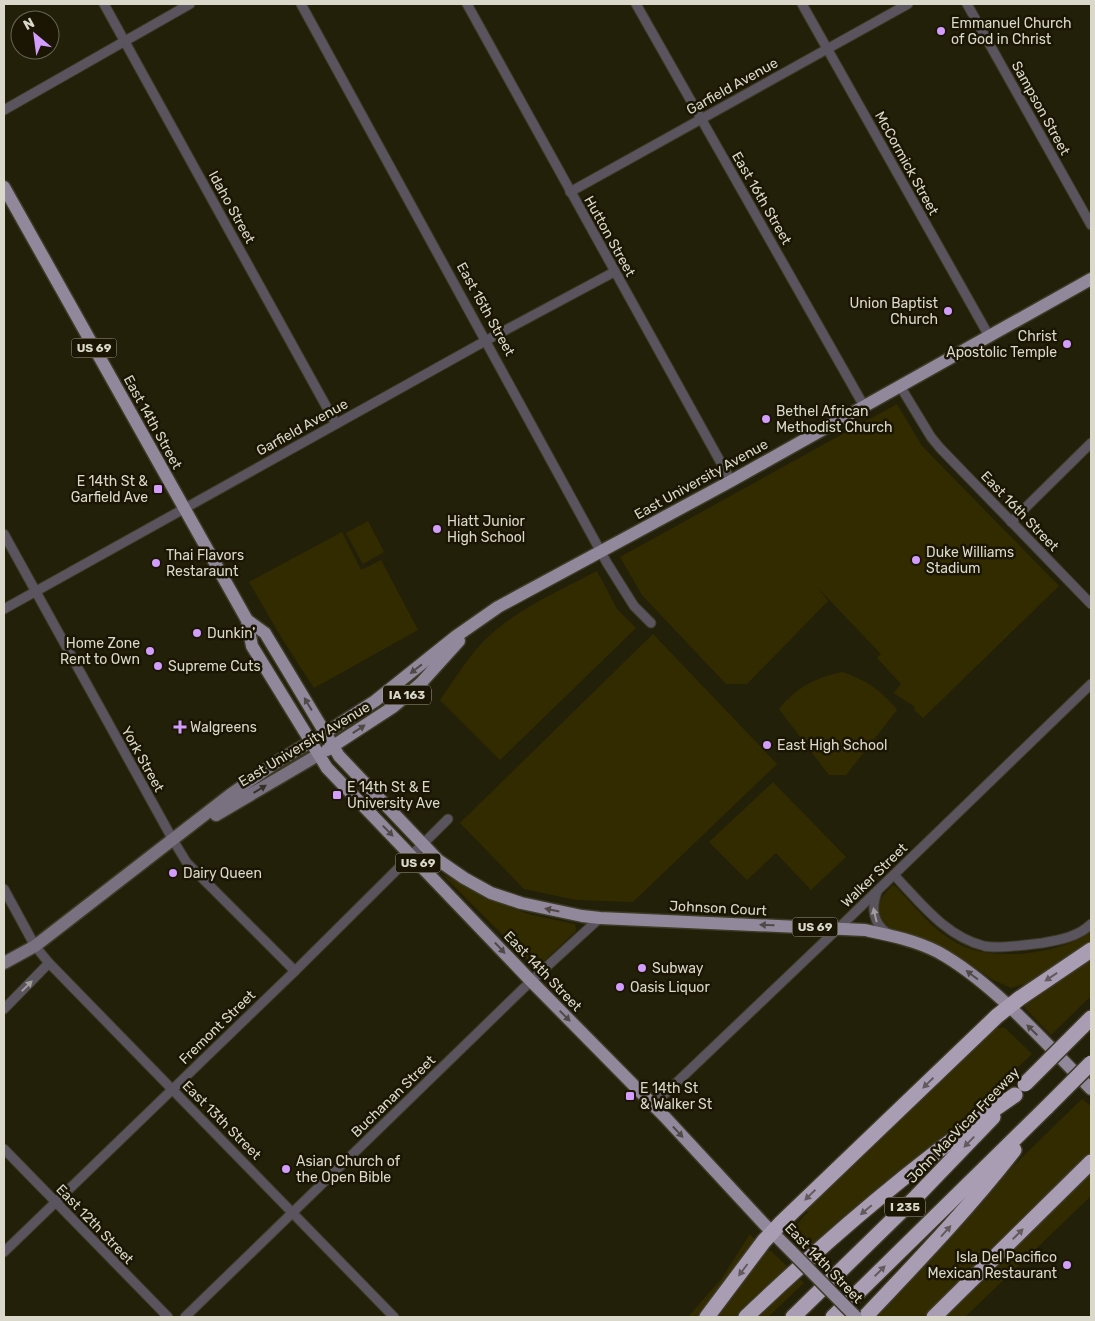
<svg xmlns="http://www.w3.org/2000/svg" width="1095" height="1321" viewBox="0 0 1095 1321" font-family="Rubik,sans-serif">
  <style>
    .green { fill: #322b00 }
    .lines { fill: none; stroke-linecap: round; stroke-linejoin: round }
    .minor-casing { stroke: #3d3a25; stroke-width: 11 }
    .secondary-casing { stroke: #3d3a25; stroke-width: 15 }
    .primary-casing { stroke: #3d3a25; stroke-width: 15 }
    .motorway-casing { stroke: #3d3a25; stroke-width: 18 }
    .minor { stroke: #59545d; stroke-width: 9 }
    .secondary { stroke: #797180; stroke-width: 12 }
    .primary { stroke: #92889b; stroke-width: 12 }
    .motorway { stroke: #a99db4; stroke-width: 15 }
    .primary-bridge-casing { stroke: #3d3a25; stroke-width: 15; stroke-linecap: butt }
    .motorway-bridge-casing { stroke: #3d3a25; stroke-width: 18; stroke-linecap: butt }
    .primary-bridge { stroke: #92889b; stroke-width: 12 }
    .motorway-bridge { stroke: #a99db4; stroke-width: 15 }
    .oneway { fill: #504947 }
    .oneway2 { fill: #363128 }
    .oneway3 { fill: #a09d99 }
    .oneway4 { fill: #625a5c }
    .poi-dot { fill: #d29dfd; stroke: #1a1603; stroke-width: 2 }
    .labels { text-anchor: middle; stroke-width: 5; stroke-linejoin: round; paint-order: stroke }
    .shield { fill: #1a1603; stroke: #a09e8e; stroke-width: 1 }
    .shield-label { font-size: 12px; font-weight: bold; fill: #dad8ca }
    .poi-label { font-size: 14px; fill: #dad8ca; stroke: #1a1603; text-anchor: start }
    .street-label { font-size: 14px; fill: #dad8ca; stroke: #1a1603 }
  </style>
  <rect width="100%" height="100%" fill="#23200a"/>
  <g class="green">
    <path d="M897,404l25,42 137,140 -136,132 -9,-8 1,-3 -21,-14 7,-9 -24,-26 4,-4 -64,-67 11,14 -81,83h-21l-84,-89 -22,-38z"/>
    <path d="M368,521l16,31 -21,12 -17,-31z"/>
    <path d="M342,532l19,38 20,-10 37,70 -104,58 -33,-51 -32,-55z"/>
    <path d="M597,571l20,38 19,19 -136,132 -60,-60c13,-18 26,-40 41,-56 31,-33 76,-52 116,-73z"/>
    <path d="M653,634l124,130 -144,138 -57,-2 -52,-11 -64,-66z"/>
    <path d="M842,672c24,8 39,18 55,38l-51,65h-17l-50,-66c18,-22 36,-31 63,-37z"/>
    <path d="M773,782l73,75 -35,33 -35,-37 -29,27 -38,-38z"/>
    <path d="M442,874l55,28 31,12 47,10 1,7 -32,30 -8,3 -7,-3z"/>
    <path d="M893,885l3,2c18,19 36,42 59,55 34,21 106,13 136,-11v11l-62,41 -18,5 -18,-8 -28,-19 -24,-13 -51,-18c-21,-16 -13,-30 3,-45z"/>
    <path d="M1091,960v36l-40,39 -27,-28 4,-6z"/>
    <path d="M995,1028h10l27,26 -57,54 -165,142c-17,-17 -20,-20 -2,-38l-3,-3 186,-178z"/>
    <path d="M1082,1099l9,7v47l-166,164h-50l135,-148z"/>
    <path d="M1091,1171v25l-126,121h-22z"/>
    <path d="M750,1234l5,6 -13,21 -43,56h-11l34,-39z"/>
    <path d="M765,1250l6,1 18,17 -53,49h-22z"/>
    <path d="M797,1277l7,6 -36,34h-15z"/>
  </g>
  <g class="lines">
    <g class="minor-casing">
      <g id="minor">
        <path d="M104,4l232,420"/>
        <path d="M301,4l306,559 27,43 17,17"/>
        <path d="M467,4l264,477"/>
        <path d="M636,4l228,402"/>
        <path d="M802,4l187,332"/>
        <path d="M967,4l124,221"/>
        <path d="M4,110l186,-106"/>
        <path d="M570,192l338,-188"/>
        <path d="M900,386l31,51 9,11 151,156"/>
        <path d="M1011,522l80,-79"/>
        <path d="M4,534l169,306 14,23 108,108"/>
        <path d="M4,609l483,-269 127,-68"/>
        <path d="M894,875c26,27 51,61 90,71 14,3 42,-1 58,-3 17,-3 36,-6 49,-19"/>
        <path d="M4,889l31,57 14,17 345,354"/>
        <path d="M877,892c-6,16 -4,31 10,41"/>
        <path d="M4,1009l45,-46"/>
        <path d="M653,1105l195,-186 243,-235"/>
        <path d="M4,1149l164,168"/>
        <path d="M4,1252l291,-281 153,-152"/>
        <path d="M185,1317l346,-336 69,-63"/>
      </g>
    </g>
    <g class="secondary-casing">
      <g id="secondary">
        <path d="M216,815l102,-60"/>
        <path d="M4,963l31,-17 195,-151 45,-32 35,-21"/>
      </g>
    </g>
    <g class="primary-casing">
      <g id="primary">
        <path d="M4,187l243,433 5,26 75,122 204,213 133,135 100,108 27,27"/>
        <path d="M247,620l18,13 74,123 99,104 26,18 27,15 30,10 61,13 18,2 265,12c24,5 50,10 73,22 56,31 108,92 153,137"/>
        <path d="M319,737l56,-36 80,-64 43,-30 233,-126 360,-202"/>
        <path d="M327,750l66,-43 28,-24 38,-42"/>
      </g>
    </g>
    <g class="motorway-casing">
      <g id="motorway">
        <path d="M1082,1027l9,-9"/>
        <path d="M707,1317l57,-76 17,-18 216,-207 23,-18 71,-48"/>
        <path d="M746,1317c84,-80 173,-157 269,-222"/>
        <path d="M793,1317l123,-120 77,-80"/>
        <path d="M833,1317l214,-210"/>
        <path d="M865,1317c51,-54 103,-108 149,-167"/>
        <path d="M934,1317l157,-155"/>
      </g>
    </g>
    <use href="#minor" class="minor"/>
    <use href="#secondary" class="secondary"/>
    <use href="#primary" class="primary"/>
    <use href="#motorway" class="motorway"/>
    <g class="primary-bridge-casing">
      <path id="primary-bridge" d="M791,1251l65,66"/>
    </g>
    <g class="motorway-bridge-casing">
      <g id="motorway-bridge">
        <path d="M1025,1084l57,-57"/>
        <path d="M1047,1107l44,-44"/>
      </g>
    </g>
    <use href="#primary-bridge" class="primary-bridge"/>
    <use href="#motorway-bridge" class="motorway-bridge"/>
  </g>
  <defs><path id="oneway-solid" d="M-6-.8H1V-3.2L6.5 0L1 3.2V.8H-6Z" transform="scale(1.25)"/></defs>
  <g class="oneway">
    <use href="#oneway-solid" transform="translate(416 669) rotate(142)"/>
    <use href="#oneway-solid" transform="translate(308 704) rotate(-121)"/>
    <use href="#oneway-solid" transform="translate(359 729) rotate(-33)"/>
    <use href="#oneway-solid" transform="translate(388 831) rotate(46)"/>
    <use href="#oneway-solid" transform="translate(552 910) rotate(-168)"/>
    <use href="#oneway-solid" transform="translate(767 925) rotate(-178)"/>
    <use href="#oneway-solid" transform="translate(500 948) rotate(47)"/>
    <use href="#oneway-solid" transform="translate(972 975) rotate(-143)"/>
    <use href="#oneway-solid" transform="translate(565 1016) rotate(45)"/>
    <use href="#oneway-solid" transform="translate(1032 1030) rotate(-135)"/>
    <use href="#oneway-solid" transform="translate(678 1132) rotate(47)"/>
  </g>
  <use class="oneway2" href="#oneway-solid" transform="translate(260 789) rotate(-31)"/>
  <g class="oneway3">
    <use href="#oneway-solid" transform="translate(875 915) rotate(-103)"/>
    <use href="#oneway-solid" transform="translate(27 986) rotate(-45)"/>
  </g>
  <g class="oneway4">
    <use href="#oneway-solid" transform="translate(1051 977) rotate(146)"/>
    <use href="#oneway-solid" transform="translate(928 1083) rotate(136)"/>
    <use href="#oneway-solid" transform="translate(969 1142) rotate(134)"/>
    <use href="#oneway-solid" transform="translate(810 1195) rotate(136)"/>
    <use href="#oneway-solid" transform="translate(866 1210) rotate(140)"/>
    <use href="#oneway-solid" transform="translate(946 1231) rotate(-48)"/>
    <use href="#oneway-solid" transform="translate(1018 1234) rotate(-45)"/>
    <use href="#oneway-solid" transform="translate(743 1270) rotate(127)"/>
    <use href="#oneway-solid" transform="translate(880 1271) rotate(-45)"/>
  </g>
  <g class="poi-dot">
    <circle cx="941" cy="31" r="5"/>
    <circle cx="948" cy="311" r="5"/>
    <circle cx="1067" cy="344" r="5"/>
    <circle cx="766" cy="419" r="5"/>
    <rect x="153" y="484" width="10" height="10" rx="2.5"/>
    <circle cx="437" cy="529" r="5"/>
    <circle cx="916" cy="560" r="5"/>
    <circle cx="156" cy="563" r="5"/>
    <circle cx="197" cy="633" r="5"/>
    <circle cx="150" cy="651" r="5"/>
    <circle cx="158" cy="666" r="5"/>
    <path d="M177.5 719.5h5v5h5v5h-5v5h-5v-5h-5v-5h5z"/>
    <circle cx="767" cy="745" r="5"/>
    <rect x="332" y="790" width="10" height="10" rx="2.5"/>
    <circle cx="173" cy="873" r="5"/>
    <circle cx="642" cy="968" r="5"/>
    <circle cx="620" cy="987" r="5"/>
    <rect x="625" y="1091" width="10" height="10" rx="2.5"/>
    <circle cx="286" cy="1169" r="5"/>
    <circle cx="1067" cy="1265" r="5"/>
  </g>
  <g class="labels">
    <g class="shield">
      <rect x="71.5" y="338.5" width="45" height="19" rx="4"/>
      <rect x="383" y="685.5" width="48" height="19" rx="4"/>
      <rect x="395.5" y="853.5" width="45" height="19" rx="4"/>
      <rect x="792.5" y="917.5" width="45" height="19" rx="4"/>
      <rect x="885" y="1197.5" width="40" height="19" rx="4"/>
    </g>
    <g class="shield-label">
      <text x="94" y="352">US 69</text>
      <text x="407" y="699">IA 163</text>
      <text x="418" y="867">US 69</text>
      <text x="815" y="931">US 69</text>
      <text x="905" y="1211">I 235</text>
    </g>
    <g class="poi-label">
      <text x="951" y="28">Emmanuel Church<tspan x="951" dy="16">of God in Christ</tspan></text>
      <text x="938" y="308" text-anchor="end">Union Baptist<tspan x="938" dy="16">Church</tspan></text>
      <text x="1057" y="341" text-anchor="end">Christ<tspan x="1057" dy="16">Apostolic Temple</tspan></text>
      <text x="776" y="416">Bethel African<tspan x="776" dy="16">Methodist Church</tspan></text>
      <text x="148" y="486" text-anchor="end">E 14th St &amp;<tspan x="148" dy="16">Garfield Ave</tspan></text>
      <text x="447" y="526">Hiatt Junior<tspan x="447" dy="16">High School</tspan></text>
      <text x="926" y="557">Duke Williams<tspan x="926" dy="16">Stadium</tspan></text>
      <text x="166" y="560">Thai Flavors<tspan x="166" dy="16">Restaraunt</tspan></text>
      <text x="207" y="638">Dunkin'</text>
      <text x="140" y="648" text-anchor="end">Home Zone<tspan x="140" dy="16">Rent to Own</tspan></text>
      <text x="168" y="671">Supreme Cuts</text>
      <text x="190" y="732">Walgreens</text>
      <text x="777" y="750">East High School</text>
      <text x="347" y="792">E 14th St &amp; E<tspan x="347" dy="16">University Ave</tspan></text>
      <text x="183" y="878">Dairy Queen</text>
      <text x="652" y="973">Subway</text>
      <text x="630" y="992">Oasis Liquor</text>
      <text x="640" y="1093">E 14th St<tspan x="640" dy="16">&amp; Walker St</tspan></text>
      <text x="296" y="1166">Asian Church of<tspan x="296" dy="16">the Open Bible</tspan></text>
      <text x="1057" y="1262" text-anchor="end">Isla Del Pacifico<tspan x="1057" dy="16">Mexican Restaurant</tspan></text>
    </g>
    <g class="street-label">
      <text transform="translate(732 86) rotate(-29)" y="5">Garfield Avenue</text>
      <text transform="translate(1041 108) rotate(61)" y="5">Sampson Street</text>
      <text transform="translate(907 163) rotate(61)" y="5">McCormick Street</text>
      <text transform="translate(762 198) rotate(60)" y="5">East 16th Street</text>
      <text transform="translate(232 207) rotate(61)" y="5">Idaho Street</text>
      <text transform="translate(610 236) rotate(61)" y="5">Hutton Street</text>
      <text transform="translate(486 309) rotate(61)" y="5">East 15th Street</text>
      <text transform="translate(153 422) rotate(61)" y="5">East 14th Street</text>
      <text transform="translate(302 427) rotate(-29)" y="5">Garfield Avenue</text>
      <text transform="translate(701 479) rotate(-29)" y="5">East University Avenue</text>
      <text transform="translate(1020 511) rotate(46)" y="5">East 16th Street</text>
      <text transform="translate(304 744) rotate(-31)" y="5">East University Avenue</text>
      <text transform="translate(143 759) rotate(61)" y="5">York Street</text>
      <text transform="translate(874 875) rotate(-44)" y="5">Walker Street</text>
      <text transform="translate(718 908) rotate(3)" y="5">Johnson Court</text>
      <text transform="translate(543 971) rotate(46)" y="5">East 14th Street</text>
      <text transform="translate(217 1027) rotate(-44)" y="5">Fremont Street</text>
      <text transform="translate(393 1096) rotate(-44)" y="5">Buchanan Street</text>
      <text transform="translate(222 1120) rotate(45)" y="5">East 13th Street</text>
      <text transform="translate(963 1125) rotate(-46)" y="5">John MacVicar Freeway</text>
      <text transform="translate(95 1224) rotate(46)" y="5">East 12th Street</text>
      <text transform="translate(824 1263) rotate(46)" y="5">East 14th Street</text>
    </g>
  </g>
  <rect width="1095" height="1321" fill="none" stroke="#dad8ca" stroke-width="10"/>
  <g transform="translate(35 35) rotate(331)"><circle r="24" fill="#1a1603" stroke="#676453"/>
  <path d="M0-4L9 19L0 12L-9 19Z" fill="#d29dfd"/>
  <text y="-8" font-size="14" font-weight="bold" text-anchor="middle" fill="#dad8ca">N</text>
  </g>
</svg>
